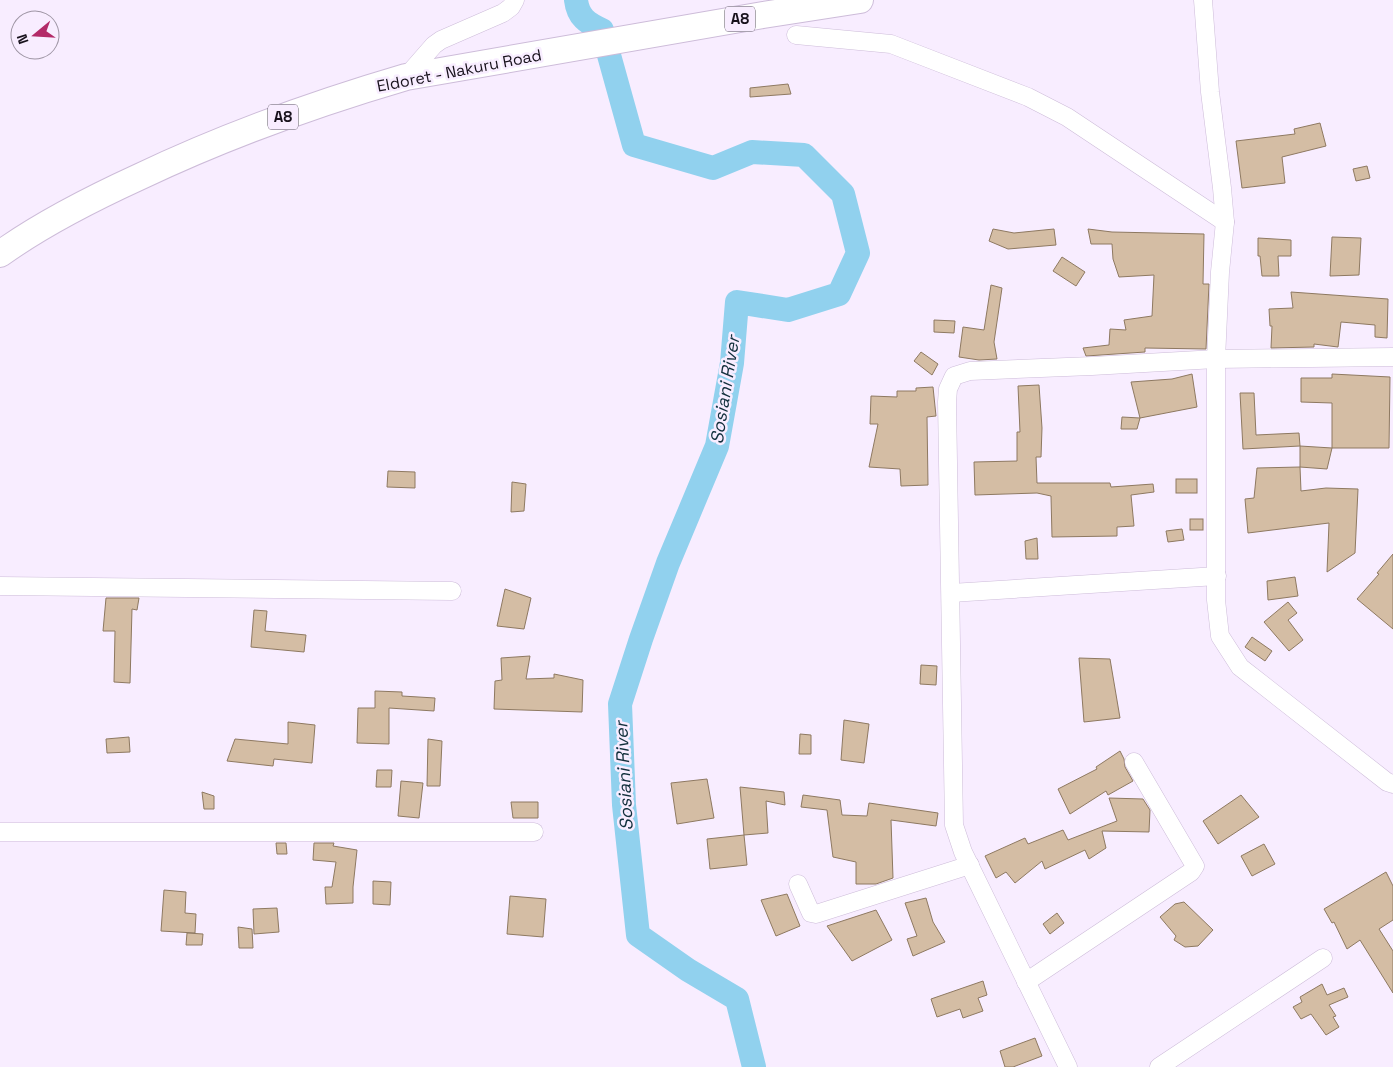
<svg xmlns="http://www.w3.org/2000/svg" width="1393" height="1067" viewBox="0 0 1393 1067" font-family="'Space Grotesk',sans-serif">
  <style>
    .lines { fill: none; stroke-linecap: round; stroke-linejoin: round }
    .river { stroke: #91d1ee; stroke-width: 24 }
    .building { fill: #d4bda4; stroke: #8e7961 }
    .minor-casing { stroke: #cdbcd9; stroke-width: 19 }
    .highway-casing { stroke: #cdbcd9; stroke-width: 28 }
    .minor { stroke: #fff; stroke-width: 18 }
    .highway { stroke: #fff; stroke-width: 26 }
    .labels { text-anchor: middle; stroke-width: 5; stroke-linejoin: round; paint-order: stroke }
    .shield { fill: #f8edff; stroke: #5b5460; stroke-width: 1 }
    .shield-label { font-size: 15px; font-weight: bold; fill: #18121c }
    .street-label { font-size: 16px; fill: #18121c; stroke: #f8edff }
    .water-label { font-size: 18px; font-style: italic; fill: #112f3c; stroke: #f8edff }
  </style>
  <rect width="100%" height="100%" fill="#f8edff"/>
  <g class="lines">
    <path class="river" d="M576,0c2,17 11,23 26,30l32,115 79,23 39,-16 52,3 39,39 15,59 -19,41 -51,16 -51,-8 -5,61 -15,83 -49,117 -27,76 -21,65 4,101 14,130 50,35 49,29 17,68"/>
  </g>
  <g class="building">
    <path d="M788,84l3,10 -41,3v-9z"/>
    <path d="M1320,123l6,23 -44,11 3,26 -43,5 -6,-47 59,-7 -1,-5z"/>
    <path d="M1367,166l3,12 -14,3 -3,-12z"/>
    <path d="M993,229l21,4 40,-4 2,16 -48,4 -19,-8z"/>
    <path d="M1088,229l24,3 92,2 -1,50h6l-3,65 -61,-1v4l-59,4 -3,-8 26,-3 1,-16 16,1 -2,-10 28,-4 2,-41 -35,2 -6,-18 -1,-15h-21z"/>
    <path d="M1332,237l29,1 -2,37 -29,1z"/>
    <path d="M1258,238l33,2v16h-13l1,20h-17l-2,-20h-2z"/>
    <path d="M1062,257l23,15 -9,14 -23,-15z"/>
    <path d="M991,285l11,3 -8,54 3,17 -18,1 -20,-3 4,-30 21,3z"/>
    <path d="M1291,292l97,7 -1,39 -12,-1v-12l-34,-3 -3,25 -24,-3v3l-43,1 1,-22h-2l-1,-17 24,-1z"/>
    <path d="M934,320l21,1 -1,12 -20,-1z"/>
    <path d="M921,352l17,12 -6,11 -18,-14z"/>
    <path d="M1192,374l5,33 -57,11 -9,-36 41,-3z"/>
    <path d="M1332,374l58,3 -1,71h-57v-45l-31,-1v-24h31z"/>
    <path d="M1039,385l3,43 -1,29h-5l1,26h73l1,4 42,-3 1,8 -23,3 3,31 -17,1v9l-65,1 -1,-41 -14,-3 -62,2 -1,-33 43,-1v-29h3l-2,-46z"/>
    <path d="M933,387l3,29 -9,1 1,68 -27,1 -1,-17 -31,-2 9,-43h-8l1,-28 26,1v-6h19v-3z"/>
    <path d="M1240,393h14l2,42 43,-2 1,13 -57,3z"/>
    <path d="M1122,417l18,1 -3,11h-16z"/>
    <path d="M1300,446l32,2 -5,21 -27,-2z"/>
    <path d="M1300,467l1,24 25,-3 32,1 -3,64 -28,19 2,-49 -81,10 -3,-34 9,-1 3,-30z"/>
    <path d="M388,471l27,1v16l-28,-1z"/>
    <rect x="1176" y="479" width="21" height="14"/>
    <path d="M512,482l14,2 -2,27 -13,1z"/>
    <rect x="1190" y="519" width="13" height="11"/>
    <path d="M1182,529l2,11 -16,2 -2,-11z"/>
    <path d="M1037,538l1,21h-12l-1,-18z"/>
    <path d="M1393,554v75l-36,-30 22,-25 -2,-1z"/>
    <path d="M1295,577l3,19 -30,4 -1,-19z"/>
    <path d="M505,589l26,9 -7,31 -27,-3z"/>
    <path d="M106,598h33l-2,12 -5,-1 -2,74 -16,-1 1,-51h-12z"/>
    <path d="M1288,602l9,11 -9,7 15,20 -14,11 -25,-29z"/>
    <path d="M254,610l13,1 -2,20 41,4 -2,17 -53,-5z"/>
    <path d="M1252,637l20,14 -7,10 -20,-14z"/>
    <path d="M530,656l-4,23 28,-1v-4l29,6 -1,32 -88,-3 1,-28 7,-1 -1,-22z"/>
    <path d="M1079,658l31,1 10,59 -36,4z"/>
    <path d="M921,665l16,1 -1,19 -16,-1z"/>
    <path d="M375,691l27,1v4l33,2 -1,13 -45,-3v36l-32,-1 1,-35h17z"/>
    <path d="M844,720l25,4 -5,39 -23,-3z"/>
    <path d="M288,722l27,3 -3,38 -38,-4 -1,7 -46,-5 8,-22 53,5z"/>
    <path d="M800,734l11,1v19h-12z"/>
    <path d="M129,737l1,15 -23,1 -1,-14z"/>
    <path d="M428,739l14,2 -2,45h-13z"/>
    <path d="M1120,751l4,8 1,8 8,14 -25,14 -2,-4 -36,23 -12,-25 39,-20 -1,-2z"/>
    <path d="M377,770h15l-1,17h-15z"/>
    <path d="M707,779l7,39 -37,6 -6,-41z"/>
    <path d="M401,781l22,2 -4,35 -21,-2z"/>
    <path d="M740,787l44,5 1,13 -19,-4 2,32 -24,2z"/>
    <path d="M202,792l12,4v13h-10z"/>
    <path d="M803,795l37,5 2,15 25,1 2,-13 69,10 -2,13 -45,-6 2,58 -17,6h-20v-22l-23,-5 -6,-47 -26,-3z"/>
    <path d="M1241,795l18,22 -41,27 -15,-23z"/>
    <path d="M1109,798l34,1 7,11 -1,22 -47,-1 4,17 -17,11 -4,-9 -40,19 -3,-8 -27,22 -9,-11 -10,6 -11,-22 40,-18 3,6 35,-14 5,10 49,-19z"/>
    <path d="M511,802h27v16h-25z"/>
    <path d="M744,835l3,30 -37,4 -3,-30z"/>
    <path d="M276,843h10l1,11h-10z"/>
    <path d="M314,843h20l-1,3 24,4 -4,37v16l-27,1 -1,-17h7l4,-25 -23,-2z"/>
    <path d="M1264,844l11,20 -23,12 -11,-20z"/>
    <path d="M1386,872l7,14v34l-14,9 14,22v42l-33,-53 -13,9 -13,-27 -2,1 -8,-14z"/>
    <path d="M373,881l18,1 -1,23 -17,-1z"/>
    <path d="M164,890l22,2 -1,21 11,1 -1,19 -34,-2z"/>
    <path d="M787,894l13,32 -24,10 -15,-36z"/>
    <path d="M510,896l36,3 -3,38 -36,-3z"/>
    <path d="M926,898l7,24 12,20 -32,14 -6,-17 10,-3 -12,-33z"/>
    <path d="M1184,902l29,28 -15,16 -13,1 -11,-7 2,-4 -16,-19 15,-13z"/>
    <path d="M277,908l2,24 -25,2 -1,-25z"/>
    <path d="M876,910l16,30 -40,21 -25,-35z"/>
    <path d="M1057,913l7,10 -14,11 -7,-10z"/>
    <path d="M238,927l14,2 1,19h-14z"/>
    <path d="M187,933l16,1 -1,11h-16z"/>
    <path d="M983,981l4,14 -9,3 5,13 -20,7 -3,-9 -23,8 -6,-18z"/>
    <path d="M1322,984l5,11 17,-7 4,9 -19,8 7,11 -3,1 6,10 -13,8 -15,-21 -10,5 -8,-12 9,-5 -2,-5z"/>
    <path d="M1035,1038l7,18 -29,11h-8l-5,-16z"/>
  </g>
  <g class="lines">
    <g class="minor-casing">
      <g id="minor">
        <path d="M1203,0l7,92 12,96 3,34 -5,50 -4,87v241l4,36 20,31 147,115 6,2"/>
        <path d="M796,35l95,9 137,53 39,20 158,105"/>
        <path d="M406,77l28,-32 7,-5 62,-27 8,-6 4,-7"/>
        <path d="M0,586l452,5"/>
        <path d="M951,593l266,-17"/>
        <path d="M0,832h534"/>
        <path d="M798,884l13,29 5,1 154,-49"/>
        <path d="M1026,982l165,-110 4,-6 -61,-104"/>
        <path d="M1068,1067l-105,-215 -9,-27 -7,-423 1,-13 6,-13 16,-5 122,-5 124,-7 177,-2"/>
        <path d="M1159,1067l164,-109"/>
      </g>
    </g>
    <g class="highway-casing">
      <path id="highway" d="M0,254c43,-31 91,-55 139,-77 86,-41 175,-73 267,-100l357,-62 97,-15"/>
    </g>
    <use href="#minor" class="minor"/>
    <use href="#highway" class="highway"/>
  </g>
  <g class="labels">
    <g class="shield">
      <rect x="725" y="6.5" width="30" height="25" rx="4"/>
      <rect x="268" y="104.5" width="30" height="25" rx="4"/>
    </g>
    <g class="shield-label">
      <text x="740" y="24">A8</text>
      <text x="283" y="122">A8</text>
    </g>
    <g class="street-label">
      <text transform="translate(459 70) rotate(-11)" y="6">Eldoret - Nakuru Road</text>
    </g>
    <g class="water-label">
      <text transform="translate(725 390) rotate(-81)" y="6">Sosiani River</text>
      <text transform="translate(624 776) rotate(-93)" y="6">Sosiani River</text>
    </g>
  </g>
  <g transform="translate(35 35) rotate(252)"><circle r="24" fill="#f8edff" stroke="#9e95a4"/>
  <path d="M0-4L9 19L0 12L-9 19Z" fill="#b32a68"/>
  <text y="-8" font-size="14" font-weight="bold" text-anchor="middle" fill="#18121c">N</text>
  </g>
</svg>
